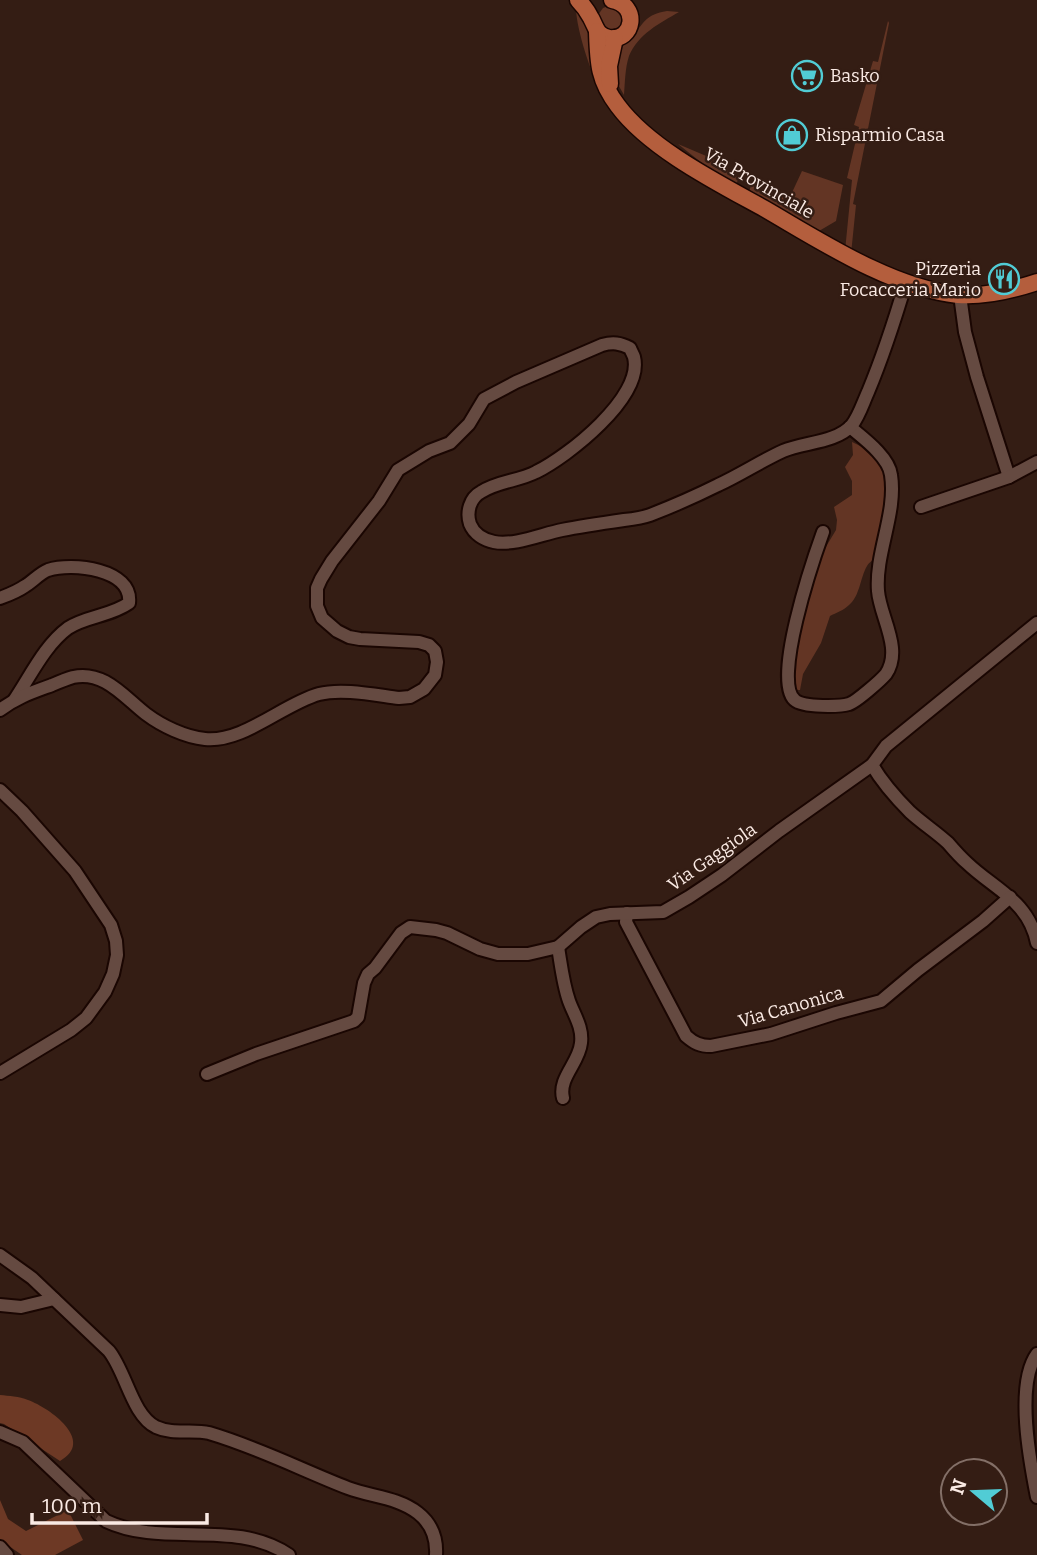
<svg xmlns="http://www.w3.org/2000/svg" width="1037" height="1555" viewBox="0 0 1037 1555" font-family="Bitter,serif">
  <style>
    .green { fill: #633524 }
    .forest { fill: #6d3925 }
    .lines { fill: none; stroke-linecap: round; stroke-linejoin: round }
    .minor-casing { stroke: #1a0602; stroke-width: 16 }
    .major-casing { stroke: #1a0602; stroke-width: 19 }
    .minor { stroke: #654a41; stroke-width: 12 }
    .major { stroke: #b45e3d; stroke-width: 16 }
    .labels { text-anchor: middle; stroke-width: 5; stroke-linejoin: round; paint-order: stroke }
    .poi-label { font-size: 18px; fill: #faeae4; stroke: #341d14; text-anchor: start }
    .street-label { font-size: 18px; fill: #faeae4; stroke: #341d14 }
  </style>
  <rect width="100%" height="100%" fill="#341d14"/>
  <g class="green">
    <path d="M576,5c18,21 18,54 22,80 -9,-17 -23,-61 -22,-80z"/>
    <path d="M611,5l8,2 6,19 -18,7 -9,-18 5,-7z"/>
    <path d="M667,11l12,1c-19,11 -41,22 -50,44 -4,12 -4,27 -5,39l-8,-14 2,-36c5,-3 11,-6 15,-10 13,-14 12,-20 34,-24z"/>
    <path d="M888,21l1,2 -36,181 3,1 -5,49 -6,-3 7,-71 -5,-2 12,-51 -5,-2 19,-64 5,1z"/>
    <path d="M678,144l47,20 5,10 9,3 -3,8 -24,-14z"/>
    <path d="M802,171l41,14 -7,36 -17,10 -36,-19 -34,-20 3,-10 37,17z"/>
    <path d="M852,442c41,18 36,46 29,83 -1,10 -2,24 -6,32 -2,4 -6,5 -8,9 -7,12 -7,30 -18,39 -5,5 -13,8 -19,11l-9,27 -18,31 -3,16h-3l-4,-11 2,-27 16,-70 13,-32 12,-20 1,-10 -3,-13 18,-12v-14l-7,-14 8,-12z"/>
  </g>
  <g class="forest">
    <path d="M0,1395c9,1 19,1 28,5 22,8 68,41 32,61l-56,-37 -4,-1z"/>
    <path d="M0,1500l8,19 18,12 42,-21 15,30 -28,15h-33l-22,-15z"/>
  </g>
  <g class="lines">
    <g class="minor-casing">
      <g id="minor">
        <path d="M960,295l5,37 12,45 32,100"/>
        <path d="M921,507l88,-30 28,-15"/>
        <path d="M823,532c-9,25 -53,153 -27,169 8,5 23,5 32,5 6,0 15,0 21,-2 7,-2 32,-24 37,-30 17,-25 -6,-57 -8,-83 -3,-38 19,-78 13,-116 -2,-18 -28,-37 -41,-48"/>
        <path d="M0,598c8,-3 18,-7 25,-12 7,-4 15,-13 23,-16 24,-8 85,-1 81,33 -18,13 -43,13 -61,25 -23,17 -37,47 -53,71"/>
        <path d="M0,710c17,-13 33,-18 52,-25 7,-3 14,-6 21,-8 31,-7 51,20 73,37 16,12 39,23 59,25 38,4 78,-35 114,-45 23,-6 56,1 80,4l11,-1 14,-8 11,-14 2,-13 -2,-11 -6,-6 -10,-3 -59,-3 -11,-2 -12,-6 -15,-13 -5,-12v-18l4,-9 11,-18 47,-60 19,-31 31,-19 21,-8 19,-19 15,-25 32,-17 86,-37c11,-3 18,-2 28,3 1,3 3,6 4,9 10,40 -67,100 -98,115 -17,9 -38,9 -55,20 -11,6 -15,20 -11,32 4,10 14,16 24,18 20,4 48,-8 68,-12 20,-4 41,-7 62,-10 9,-1 18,-2 26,-5 23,-9 46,-19 68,-30 22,-10 43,-24 65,-34 21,-9 53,-8 69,-26 7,-9 11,-22 16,-33 15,-36 27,-73 38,-110"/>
        <path d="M872,765c10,17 24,33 38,47 12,11 26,20 38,31 6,7 12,14 19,20 27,26 62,38 70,80"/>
        <path d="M0,790l22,21 53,60 36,54 5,16 1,14 -4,19 -8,18 -19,26 -15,12 -71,43"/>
        <path d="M627,913l-1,9 60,114c8,7 14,10 25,10l60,-12 65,-21 45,-12 37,-31 65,-49 27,-24"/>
        <path d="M558,947c3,18 5,37 11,54 5,14 14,26 12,42 -2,20 -23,35 -18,55"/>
        <path d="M207,1074l49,-20 98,-33 4,-4 6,-34 4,-9 7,-6 26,-35 9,-6 26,3 11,3 33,16 18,5h30l30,-7 23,-20 15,-10 14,-3 53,-2 26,-15 33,-22 57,-44 93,-66 14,-19 151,-123"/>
        <path d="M0,1255l32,23 77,73c17,21 23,64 47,76 17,8 36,2 53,6 48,14 93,37 139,55 24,9 49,9 70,25 14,11 19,25 18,42"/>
        <path d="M0,1305l21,2 33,-8"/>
        <path d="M1037,1354c-22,30 -7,108 0,143"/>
        <path d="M0,1432l23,10 83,79c57,27 129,-3 183,34"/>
        <path d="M0,1547l7,8"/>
      </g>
    </g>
    <g class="major-casing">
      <g id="major">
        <path d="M578,0c5,5 10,12 13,18 5,9 6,18 18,20 25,4 31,-33 3,-38"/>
        <path d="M597,31c1,31 1,49 21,75 32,43 100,77 147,103 57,33 127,79 193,86 26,2 55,-5 79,-13"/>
        <path d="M610,84l-1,-18 6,-28"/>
      </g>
    </g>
    <use href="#minor" class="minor"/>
    <use href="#major" class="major"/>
  </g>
  <defs>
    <g id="supermarket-ring" transform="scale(1.575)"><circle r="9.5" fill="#341d14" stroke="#51ccd5" stroke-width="1.5"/><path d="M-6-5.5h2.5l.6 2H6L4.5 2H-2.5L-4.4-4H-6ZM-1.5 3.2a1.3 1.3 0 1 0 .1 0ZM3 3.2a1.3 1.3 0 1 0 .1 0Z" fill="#51ccd5"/></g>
    <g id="shop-ring" transform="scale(1.575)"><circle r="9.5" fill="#341d14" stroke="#51ccd5" stroke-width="1.5"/><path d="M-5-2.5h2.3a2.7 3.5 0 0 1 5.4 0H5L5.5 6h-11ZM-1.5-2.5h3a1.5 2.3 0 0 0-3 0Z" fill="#51ccd5"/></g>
    <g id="restaurant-ring" transform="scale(1.575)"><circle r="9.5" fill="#341d14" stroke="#51ccd5" stroke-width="1.5"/><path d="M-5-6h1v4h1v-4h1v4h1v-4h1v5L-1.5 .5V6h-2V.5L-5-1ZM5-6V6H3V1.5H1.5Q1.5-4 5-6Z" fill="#51ccd5"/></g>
  </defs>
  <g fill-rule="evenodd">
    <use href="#supermarket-ring" x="807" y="76"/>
    <use href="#shop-ring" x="792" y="135"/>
    <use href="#restaurant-ring" x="1004" y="279"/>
  </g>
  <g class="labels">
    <g class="poi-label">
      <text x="830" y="82">Basko</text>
      <text x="815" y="141">Risparmio Casa</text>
      <text x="981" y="275" text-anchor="end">Pizzeria<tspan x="981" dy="21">Focacceria Mario</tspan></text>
    </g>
    <g class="street-label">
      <text transform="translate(759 183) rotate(30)" y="6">Via Provinciale</text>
      <text transform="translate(712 857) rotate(-35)" y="6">Via Gaggiola</text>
      <text transform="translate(791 1007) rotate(-16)" y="6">Via Canonica</text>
    </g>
  </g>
  <g transform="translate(974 1492) rotate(289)"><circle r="33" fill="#341d14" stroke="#836f67" stroke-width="2"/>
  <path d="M0-5L12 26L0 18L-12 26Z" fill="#51ccd5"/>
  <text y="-10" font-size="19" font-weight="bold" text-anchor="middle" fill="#faeae4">N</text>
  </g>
  <path d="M32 1513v10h175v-10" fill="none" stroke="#faeae4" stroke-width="3.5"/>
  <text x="42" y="1513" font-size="21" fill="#faeae4" stroke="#341d14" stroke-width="5" paint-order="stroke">100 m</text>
</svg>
